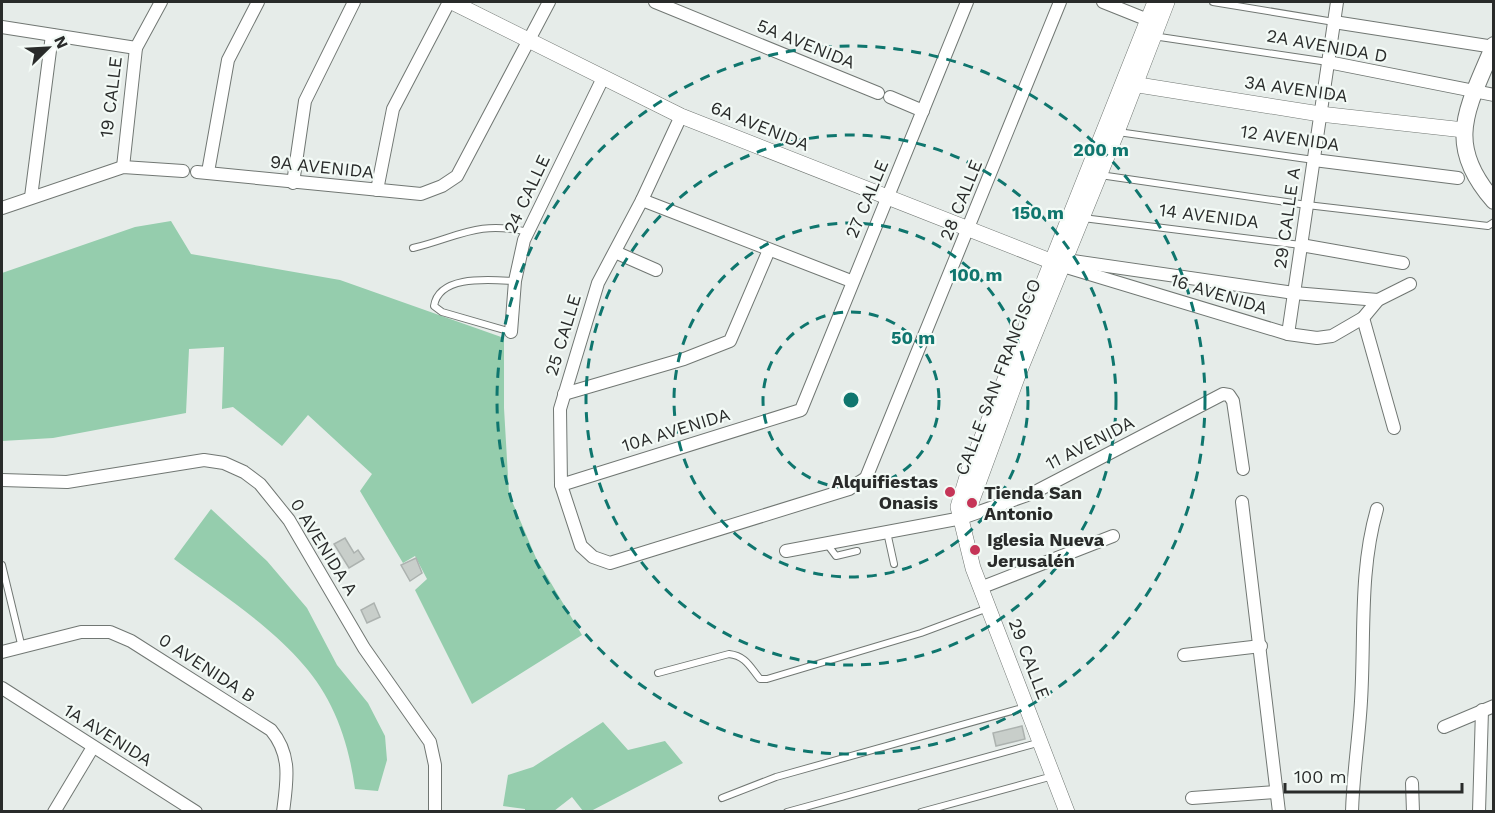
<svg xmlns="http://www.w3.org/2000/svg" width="1495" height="813" viewBox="0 0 1495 813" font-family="'Work Sans',sans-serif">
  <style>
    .green { fill: #95cdad }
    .building { fill: #c8ceca; stroke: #acb2af; stroke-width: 1.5 }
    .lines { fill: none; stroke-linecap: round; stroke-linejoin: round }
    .service-casing { stroke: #717773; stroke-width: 8 }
    .minor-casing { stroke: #717773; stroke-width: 14 }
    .tertiary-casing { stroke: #717773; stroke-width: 16 }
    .secondary-casing { stroke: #717773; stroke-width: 18 }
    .service { stroke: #fff; stroke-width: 6 }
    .minor { stroke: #fff; stroke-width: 12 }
    .tertiary { stroke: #fff; stroke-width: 15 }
    .secondary { stroke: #fff; stroke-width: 16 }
    .ring { fill: none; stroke: #0f766e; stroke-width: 3; stroke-dasharray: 10 8 }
    .poi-dot { fill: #c53557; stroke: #f3faf6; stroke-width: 2 }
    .labels { text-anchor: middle; stroke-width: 4.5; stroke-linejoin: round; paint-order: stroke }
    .street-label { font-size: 18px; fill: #292b2a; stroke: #f3faf6 }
    .poi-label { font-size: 18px; font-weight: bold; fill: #292b2a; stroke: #f3faf6; text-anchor: start }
    .centre { fill: #0f766e; stroke: #f3faf6; stroke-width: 3 }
    .ring-label { font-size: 18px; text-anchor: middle; font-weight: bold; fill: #0f766e; stroke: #f3faf6; stroke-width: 4.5; stroke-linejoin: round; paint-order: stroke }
  </style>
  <rect width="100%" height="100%" fill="#e6ece9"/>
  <g class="green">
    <path d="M171,221l20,33 149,26 164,58v70l5,86 27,64 46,77 -110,69 -57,-114 12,-11 -12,-23 -12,7 -43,-72 12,-17 -64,-59 -26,31 -49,-39 -11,2 2,-62 -35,2 -3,64 -133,25 -51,3v-168l133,-46z"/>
    <path d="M211,509l56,52 40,47 30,57 31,38 17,33 2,24 -9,31 -23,-2c-4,-29 -11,-57 -24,-83 -29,-62 -104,-107 -157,-147z"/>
    <path d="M603,722l25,28 37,-9 18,22 -92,48h-8l-11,-14 -18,14h-29v-2l-22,-3 5,-31 25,-8z"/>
  </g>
  <g class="building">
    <path d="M345,538l9,15 4,-3 6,9 -15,9 -15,-24z"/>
    <path d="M416,558l6,15 -12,8 -9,-16z"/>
    <path d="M374,603l6,14 -13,6 -6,-13z"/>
    <path d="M1022,726l3,13 -29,7 -3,-13z"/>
  </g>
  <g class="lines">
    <g class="service-casing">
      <g id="service">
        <path d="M1213,2l121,20"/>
        <path d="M1153,36l175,26"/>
        <path d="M1118,132l196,28"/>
        <path d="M1100,175l207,30 181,21 6,-4"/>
        <path d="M1083,218l218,27"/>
        <path d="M413,248c46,-11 64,-28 115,-16"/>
        <path d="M511,332l-69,-20 -8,-6c5,-32 57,-26 81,-25"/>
        <path d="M887,532l7,32"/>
        <path d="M827,544l9,12 21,-5"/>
        <path d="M2,565l20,83"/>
        <path d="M658,673l71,-19c17,2 21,13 31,25h7l154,-46 67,-25"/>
        <path d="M722,798l54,-21 250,-70"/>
        <path d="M787,812l254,-70"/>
        <path d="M921,812l132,-36"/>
      </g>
    </g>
    <g class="minor-casing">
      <g id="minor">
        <path d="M655,2l223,91"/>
        <path d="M1103,2l45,18"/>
        <path d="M1334,22l160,25"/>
        <path d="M2,27l134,21"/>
        <path d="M1328,62l166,33"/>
        <path d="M890,97l33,14"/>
        <path d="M681,116l-39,84 -44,83 -38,126 1,76 20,61 12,11 17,6 239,-74 17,-11 194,-476"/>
        <path d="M1314,160l144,18"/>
        <path d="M123,167l13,-119 25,-46"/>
        <path d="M197,172l224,22 21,-8 15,-10 92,-174"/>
        <path d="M208,172l20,-112 30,-58"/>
        <path d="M293,183l12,-82 49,-99"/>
        <path d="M377,190l16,-81 56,-107"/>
        <path d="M31,197l21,-162"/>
        <path d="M642,200l209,81"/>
        <path d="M2,208l121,-41 60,4"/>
        <path d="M1301,245l102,18"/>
        <path d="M615,252l41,18"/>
        <path d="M1066,260l228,33 84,7"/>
        <path d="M1063,266l225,68 29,4 15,-2 31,-18 15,-18 32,-16"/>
        <path d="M1363,318l31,110"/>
        <path d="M511,332l4,-51 9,-41 79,-162"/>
        <path d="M1288,334l49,-332"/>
        <path d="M564,394l120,-35 46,-18 39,-91"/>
        <path d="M2,480l65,2 137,-22 20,3 20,9 16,12 29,36 75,128 66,94 5,23v47"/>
        <path d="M561,485l240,-75 166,-408"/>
        <path d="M1242,502l37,310"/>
        <path d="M786,551l176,-33 71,-25 190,-99 6,1 4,6 10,68"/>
        <path d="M980,588l133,-52"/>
        <path d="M2,652l79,-20h29l21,9 140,89c21,25 16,51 12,82"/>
        <path d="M1184,655l77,-9"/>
        <path d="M2,688l194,124"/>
        <path d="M1444,727l50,-21"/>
        <path d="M1412,783l1,29"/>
        <path d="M1192,798l84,-6"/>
        <path d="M54,812l39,-65"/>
        <path d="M1352,812c1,-38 7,-74 9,-111 4,-64 -2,-130 16,-192"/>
        <path d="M1479,812l3,-102"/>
      </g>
    </g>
    <g class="tertiary-casing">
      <g id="tertiary">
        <path d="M452,2l229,114 382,150"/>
        <path d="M1126,83l194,31 144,16"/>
        <path d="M962,518l6,-7 50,-136 99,-243 50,-130"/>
        <path d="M1067,812l-94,-244 -15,-61 11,-37 186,-468"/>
      </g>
    </g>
    <g class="secondary-casing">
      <path id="secondary" d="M1494,45c-26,63 -51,98 0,156"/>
    </g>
    <use href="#service" class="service"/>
    <use href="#minor" class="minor"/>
    <use href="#tertiary" class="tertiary"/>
    <use href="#secondary" class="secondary"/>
  </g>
  <g class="ring">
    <circle cx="851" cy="400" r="88"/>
    <circle cx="851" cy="400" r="177"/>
    <circle cx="851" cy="400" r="265"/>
    <circle cx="851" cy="400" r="354"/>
  </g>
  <g class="poi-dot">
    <circle cx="950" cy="492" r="6"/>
    <circle cx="972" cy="503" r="6"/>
    <circle cx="975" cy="550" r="6"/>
  </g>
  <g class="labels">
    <g class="street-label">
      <text transform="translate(806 44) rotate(22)" y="6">5A AVENIDA</text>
      <text transform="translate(1327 46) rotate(10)" y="6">2A AVENIDA D</text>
      <text transform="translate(1296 89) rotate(8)" y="6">3A AVENIDA</text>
      <text transform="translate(111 97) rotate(-83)" y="6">19 CALLE</text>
      <text transform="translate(760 126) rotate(22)" y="6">6A AVENIDA</text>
      <text transform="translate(1290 138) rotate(8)" y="6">12 AVENIDA</text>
      <text transform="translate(322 167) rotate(6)" y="6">9A AVENIDA</text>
      <text transform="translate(527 194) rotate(-65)" y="6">24 CALLE</text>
      <text transform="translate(867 199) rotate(-67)" y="6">27 CALLE</text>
      <text transform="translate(961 200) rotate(-68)" y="6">28 CALLE</text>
      <text transform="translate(1209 216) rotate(7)" y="6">14 AVENIDA</text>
      <text transform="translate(1287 218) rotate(-82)" y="6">29 CALLE A</text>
      <text transform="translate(1219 294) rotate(17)" y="6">16 AVENIDA</text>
      <text transform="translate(563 335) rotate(-73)" y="6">25 CALLE</text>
      <text transform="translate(998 377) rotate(-69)" y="6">CALLE SAN FRANCISCO</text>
      <text transform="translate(676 430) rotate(-17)" y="6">10A AVENIDA</text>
      <text transform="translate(1090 443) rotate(-27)" y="6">11 AVENIDA</text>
      <text transform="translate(324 547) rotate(58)" y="6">0 AVENIDA A</text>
      <text transform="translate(1029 659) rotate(69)" y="6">29 CALLE</text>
      <text transform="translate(207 668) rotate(33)" y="6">0 AVENIDA B</text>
      <text transform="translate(108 735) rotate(32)" y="6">1A AVENIDA</text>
    </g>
    <g class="poi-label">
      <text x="938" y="488" text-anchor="end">Alquifiestas<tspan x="938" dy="21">Onasis</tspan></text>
      <text x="984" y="499">Tienda San<tspan x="984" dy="21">Antonio</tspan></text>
      <text x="987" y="546">Iglesia Nueva<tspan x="987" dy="21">Jerusalén</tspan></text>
    </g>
  </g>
  <circle cx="851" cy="400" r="9" class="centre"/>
  <g class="ring-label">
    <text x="1101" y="156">200 m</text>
    <text x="1038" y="219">150 m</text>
    <text x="976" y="281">100 m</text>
    <text x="913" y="344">50 m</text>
  </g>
  <rect width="1495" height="813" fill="none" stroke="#292b2a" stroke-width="6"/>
  <g transform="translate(48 48) rotate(66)" stroke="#f3faf6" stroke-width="4.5" paint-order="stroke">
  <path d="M0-4.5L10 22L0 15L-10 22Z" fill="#292b2a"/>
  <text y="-9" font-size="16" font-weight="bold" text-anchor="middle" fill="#292b2a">N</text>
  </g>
  <path d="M1285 783v9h177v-9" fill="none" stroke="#292b2a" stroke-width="3"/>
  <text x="1294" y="783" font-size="18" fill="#292b2a" stroke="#f3faf6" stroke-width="4.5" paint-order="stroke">100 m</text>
</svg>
